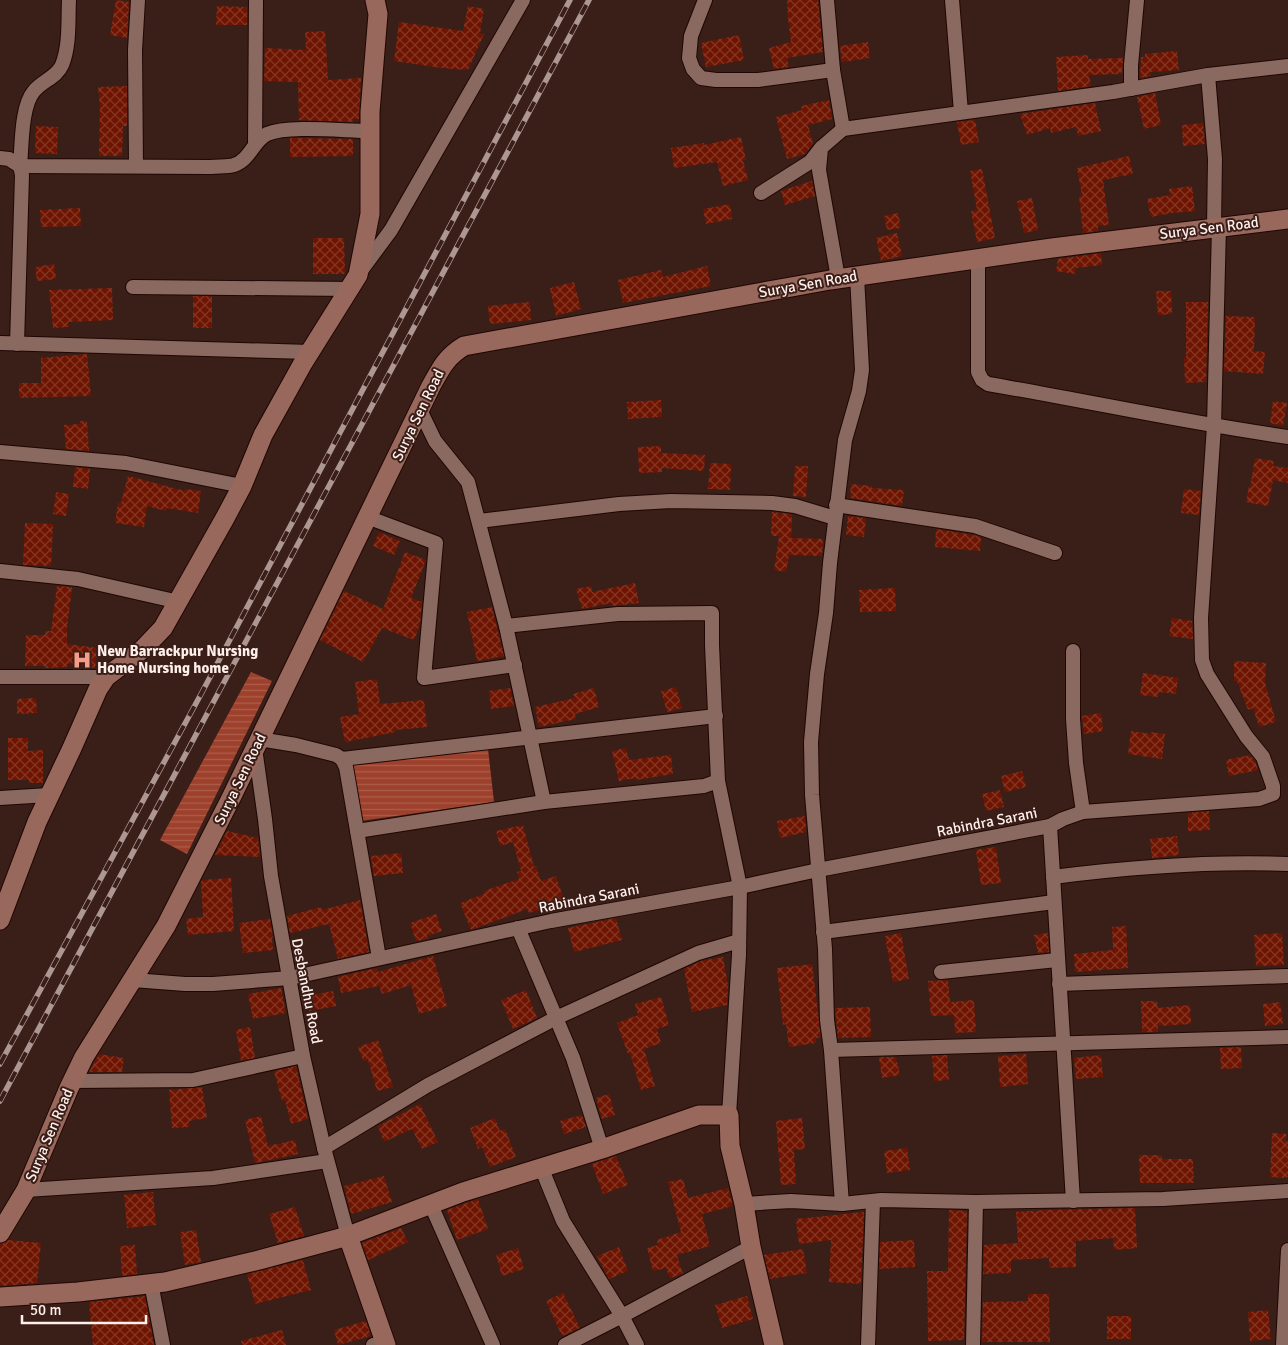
<svg xmlns="http://www.w3.org/2000/svg" width="1288" height="1345" viewBox="0 0 1288 1345" font-family="Signika,sans-serif">
  <style>
    .water { fill: url(#water-rules) }
    .building { fill: url(#building-cross-hatch) }
    .lines { fill: none; stroke-linecap: round; stroke-linejoin: round }
    .street-casing { stroke: #200703; stroke-width: 16 }
    .secondary-casing { stroke: #200703; stroke-width: 21 }
    .street { stroke: #8a6961; stroke-width: 14 }
    .secondary { stroke: #99685c; stroke-width: 19 }
    .rail-casing { stroke: #ac9792; stroke-width: 5.5 }
    .rail { stroke: #3a1e18; stroke-width: 4; stroke-dasharray: 11; stroke-linecap: butt }
    .labels { text-anchor: middle; stroke-width: 4; stroke-linejoin: round; paint-order: stroke }
    .street-label { font-size: 15px; fill: #ffefeb; stroke: #3a1e18 }
    .poi-label { font-size: 15px; font-weight: bold; fill: #ffefeb; stroke: #3a1e18; text-anchor: start }
  </style>
  <defs>
    <pattern id="water-rules" width="6" height="5" patternUnits="userSpaceOnUse" patternTransform="scale(1.25)"><rect width="6" height="5" fill="#9d412d"/><path d="M0 2.5h6" fill="none" stroke="#ac5d4c"/></pattern>
    <pattern id="building-cross-hatch" width="8" height="8" patternUnits="userSpaceOnUse" patternTransform="scale(1.25)"><rect width="8" height="8" fill="#6e1400"/><path d="M0 0l8 8M0 8l8-8" fill="none" stroke="#843625"/></pattern>
  </defs>
  <rect width="100%" height="100%" fill="#3a1e18"/>
  <g class="water">
    <path d="M251,672l21,9 -85,173 -27,-14z"/>
    <path d="M488,749l6,53 -133,19 -9,-56z"/>
  </g>
  <g class="building">
    <path d="M116,0l13,2 -2,36 -17,-3z"/>
    <path d="M787,0h31l5,52 -36,6 2,9 -15,2 -5,-21 22,-6 -3,-24z"/>
    <path d="M217,6l30,1v18h-31z"/>
    <path d="M468,6l16,3 -4,24 4,1 -16,36 -27,-2 -47,-7 5,-39 64,9z"/>
    <path d="M325,31l3,49 33,-2 -2,41h-6v3l-54,-2 -1,-38 -34,-1 1,-33 41,2 -1,-18z"/>
    <path d="M739,35l5,25 -38,7 -5,-24z"/>
    <path d="M868,42l2,16 -28,4 -2,-16z"/>
    <path d="M1177,51l2,19 -29,2 1,4 -11,2 1,-21h4v-3z"/>
    <path d="M1088,55v4l35,-1 -1,16 -33,1 2,11 -33,5 -2,-34z"/>
    <path d="M127,86v40h-4l-1,30h-23l1,-50 -2,-19z"/>
    <path d="M1155,93l6,32 -17,4 -7,-32z"/>
    <path d="M829,100l3,19 -24,6 5,19 -8,10 -18,5 -11,-42 26,-7 -1,-4z"/>
    <path d="M1095,103l6,28 -23,5 -2,-9 -25,6 -1,-5 -23,7 -7,-21z"/>
    <path d="M975,120l4,22 -18,3 -4,-23z"/>
    <path d="M1203,123l2,21 -22,2 -1,-21z"/>
    <path d="M36,126l22,1 -1,27 -22,-1z"/>
    <path d="M741,137l5,23h-3l5,20 -25,6 -6,-24 -43,6 -3,-20 33,-5v2z"/>
    <path d="M290,138l63,1v17l-63,1z"/>
    <path d="M1129,156l4,18 -30,6 6,45 -11,1v5l-15,2 -4,-37 3,-1 -5,-27z"/>
    <path d="M982,169l13,69 -18,4 -6,-31 6,-1 -7,-39z"/>
    <path d="M812,181l3,15 -30,9 -4,-14z"/>
    <path d="M1192,186l3,25 -23,2 -21,4 -4,-18 23,-4 -1,-6z"/>
    <path d="M1032,198l6,32 -14,3 -7,-32z"/>
    <path d="M730,204l2,15 -26,5 -3,-15z"/>
    <path d="M80,208l1,18 -40,1 -1,-17z"/>
    <path d="M898,213l3,15 -14,2 -3,-14z"/>
    <path d="M897,233l5,23 -21,5 -5,-23z"/>
    <path d="M313,238h31l1,36h-32z"/>
    <path d="M1101,253l1,12 -26,3 -1,6 -19,-3 2,-12z"/>
    <path d="M54,264l2,15 -19,2 -2,-14z"/>
    <path d="M707,266l4,20 -88,17 -5,-23 43,-10 2,7z"/>
    <path d="M574,282l7,27 -25,7 -6,-28z"/>
    <path d="M112,288l1,32 -45,2 1,5 -16,1 -4,-38z"/>
    <path d="M1156,291h15l1,23 -14,1z"/>
    <rect x="193" y="296" width="19" height="32"/>
    <path d="M530,302l1,18 -41,4 -2,-18z"/>
    <path d="M1186,302h22l-2,80 -21,1 -1,-25h2z"/>
    <path d="M1226,316l29,1 -1,34 11,1 -2,22 -39,-3z"/>
    <path d="M87,354l4,42 -72,2v-15h22v-25z"/>
    <path d="M661,400l1,17 -34,2 -1,-17z"/>
    <path d="M1273,401l14,2 -4,23 -13,-3z"/>
    <path d="M80,421h7l2,30 -23,-2 -2,-24 16,-1z"/>
    <path d="M661,446v7l44,2 -1,16 -42,-3v4l-23,1 -1,-26z"/>
    <path d="M1255,458l19,3 -1,5 15,2v15l-15,-3 -5,26 -22,-4 3,-16 1,1z"/>
    <path d="M710,463l21,1 -1,26 -22,-1z"/>
    <path d="M795,466h13l-2,31 -13,-1z"/>
    <path d="M75,467l15,2 -2,20 -15,-2z"/>
    <path d="M128,476l57,15v-2l16,2 -3,22 -31,-5 -1,3 -19,-5 -3,21 -29,-4 3,-20h3z"/>
    <path d="M851,484l21,2v2l32,2 -2,16 -52,-8z"/>
    <path d="M1184,489l17,2 -2,24 -18,-2z"/>
    <path d="M56,492l13,2 -3,22 -13,-2z"/>
    <path d="M772,512l20,2 -1,24 32,1 -1,17 -33,-1 -3,17 -12,-2 5,-34h-8z"/>
    <path d="M848,516l18,2 -2,19 -18,-2z"/>
    <path d="M25,523l28,1 -2,42 -28,-1z"/>
    <path d="M936,529l37,6 8,2 -1,14 -45,-4z"/>
    <path d="M379,532l21,9 -6,14 -21,-9z"/>
    <path d="M405,552l21,8 -15,38 11,4 -2,22 -6,16 -32,-12 -19,34 -43,-22 24,-49 39,18z"/>
    <path d="M635,583l4,20 -27,3 -1,-3 -29,6 -6,-20 15,-3 1,6z"/>
    <path d="M57,586l15,1 -5,41v16l31,4 -3,20 -28,-4v3l-22,1v-2h-20l1,-31h19v-4h6z"/>
    <path d="M895,588l1,23 -36,1 -1,-22z"/>
    <path d="M492,607l12,49 -27,5 -10,-49z"/>
    <path d="M1172,618l20,3 1,18 -24,-3z"/>
    <path d="M1234,661l32,2 -1,20 11,39 -17,5 -6,-19 -5,2 -11,-29h-3z"/>
    <path d="M1143,673l35,5 -2,16 -17,-2 -1,5 -18,-2z"/>
    <path d="M377,679l3,25 44,-4 3,27 -32,3 1,2 -51,10 -5,-25 19,-3 -4,-32z"/>
    <path d="M676,687l6,21 -15,4 -6,-21z"/>
    <path d="M510,688l4,18 -23,3 -2,-18z"/>
    <path d="M594,688l5,19 -24,7 1,5 -37,8 -4,-20 40,-9 -2,-4z"/>
    <path d="M36,698l1,15 -20,1v-15z"/>
    <path d="M1101,713l2,18 -19,3 -2,-18z"/>
    <path d="M1131,731l20,3v-2l14,2 -3,25 -34,-5z"/>
    <path d="M8,738h20v13l15,-1v33h-14v-3h-21z"/>
    <path d="M626,748l3,12 42,-5 2,19 -37,6v-2l-17,3 -7,-30z"/>
    <path d="M1250,755l5,6 3,9 -29,6 -3,-16z"/>
    <path d="M1022,771l4,16 -21,5 -4,-16z"/>
    <path d="M1000,790l4,17 -18,4 -4,-17z"/>
    <path d="M1209,811l1,19 -22,1v-18z"/>
    <path d="M805,816l1,16 -26,6 -3,-17z"/>
    <path d="M523,825l11,42 2,-1 5,15 15,-5 9,27 -36,10 -2,-4 -56,21 -11,-27 24,-9v-3l35,-12 -2,-7 4,-1 -8,-29 -13,4 -4,-15z"/>
    <path d="M227,831l31,7 2,19 -45,-2z"/>
    <path d="M1177,836l2,19 -27,3 -2,-19z"/>
    <path d="M996,847l5,36 -20,2 -5,-35z"/>
    <path d="M401,853l2,20 -29,3 -3,-20z"/>
    <path d="M231,878l3,53 -46,4 -2,-16 17,-2 -2,-35 1,-2z"/>
    <path d="M360,900l9,52 -31,7 -9,-35 -39,9 -3,-17 34,-9 1,3z"/>
    <path d="M436,914l6,17 -15,5 1,3 -12,2 -6,-18z"/>
    <path d="M616,918l6,22 -48,12 -6,-24z"/>
    <path d="M270,919l3,18 -1,1 1,12 -30,3 -4,-30z"/>
    <path d="M1126,926l2,42 -53,4 -1,-18 39,-4 -1,-23z"/>
    <path d="M901,933l8,46 -16,3 -8,-46z"/>
    <path d="M1048,933l1,19 -11,1 -4,-18z"/>
    <path d="M1282,933l2,32 -28,1 -2,-31z"/>
    <path d="M433,956l14,50 -28,8 -8,-29 -29,9 -3,-8 -38,7 -3,-16 4,-1 35,-8 1,4z"/>
    <path d="M723,957l5,28 -1,20 -35,7 -8,-43 17,-8z"/>
    <path d="M812,964l9,74h-5v5l-27,4 -3,-23 -3,1 -6,-57z"/>
    <path d="M948,980l2,22 24,-2 2,32 -21,1 -1,-18 -23,1 -3,-35z"/>
    <path d="M281,988l5,25 -33,6 -5,-25z"/>
    <path d="M526,990l11,28 -24,11 -12,-29z"/>
    <path d="M333,991l3,15 -27,5 -1,-3 -4,1 -3,-12z"/>
    <path d="M661,997l8,28 -12,4 4,14 -17,6 11,37 -14,4 -11,-37 -2,1 -11,-31 21,-8 -3,-11z"/>
    <path d="M1141,1001h16l1,7 32,-3 1,19 -33,2v6h-16z"/>
    <path d="M1280,1002l3,22 -18,2 -2,-22z"/>
    <path d="M870,1007l1,30 -33,1 -3,-30z"/>
    <path d="M250,1027l5,31 -14,3 -5,-31z"/>
    <path d="M378,1040l15,47 -16,4 -9,-31 -5,1 -5,-14z"/>
    <path d="M1241,1047l1,21 -21,1 -1,-21z"/>
    <path d="M99,1054l25,4 -2,14h-33z"/>
    <path d="M1026,1054l2,30 -28,3 -2,-31z"/>
    <path d="M947,1055l2,25 -15,1 -2,-25z"/>
    <path d="M1101,1055l2,22 -27,2 -2,-21z"/>
    <path d="M879,1057h17l4,18 -18,3z"/>
    <path d="M296,1066l12,53 -17,5 -6,-24 -3,1 -8,-30z"/>
    <path d="M202,1087l5,31 -18,3v6l-17,1 -3,-38z"/>
    <path d="M609,1094l6,21 -13,4 -6,-21z"/>
    <path d="M420,1104l18,38 -16,7 -10,-20 -28,13 -6,-16z"/>
    <path d="M582,1115l4,12 -22,7 -4,-13z"/>
    <path d="M261,1116l7,30 27,-6 3,14 -43,9 -10,-43z"/>
    <path d="M495,1118l5,13 5,-2 11,28 -26,10 -8,-20 -4,2 -8,-21z"/>
    <path d="M802,1118l3,31 -11,1 2,34 -15,1 -5,-64z"/>
    <path d="M1272,1133l14,1v7h2v36l-3,1 -15,-1z"/>
    <path d="M907,1148l3,22 -23,3 -3,-22z"/>
    <path d="M1139,1155h23v4h31l1,24h-54z"/>
    <path d="M616,1156l12,29 -25,9 -11,-30z"/>
    <path d="M384,1176l8,26 -41,12 -7,-28z"/>
    <path d="M683,1179l5,19 40,-10 5,18 -31,8 8,32 -33,9 6,19 -13,4 -4,-10 -13,3 -6,-23 11,-3 -1,-5 24,-8 -13,-50z"/>
    <path d="M153,1192l3,33 -29,3 -3,-33z"/>
    <path d="M478,1199l10,30 -31,11 -10,-30z"/>
    <path d="M295,1207l9,29 -26,7 -9,-29z"/>
    <path d="M1135,1208l2,40 -23,2 -1,-12 -37,3v26l-27,1v-10l-38,2v13l-28,1 1,-29 34,-2 -2,-31 32,-2z"/>
    <path d="M949,1210l18,1 -3,129 -36,1 -1,-70h21z"/>
    <path d="M864,1212l-3,72 -32,-2 2,-42 -32,4 -3,-25z"/>
    <path d="M401,1228l7,14 -40,18 -6,-17z"/>
    <path d="M196,1230l5,32 -16,3 -5,-33z"/>
    <path d="M8,1240l33,3 -4,40 -37,3v-42z"/>
    <path d="M914,1240l1,27 -36,2 1,-27z"/>
    <path d="M135,1245l2,29 -15,2 -2,-30z"/>
    <path d="M619,1247l9,24 -19,8 -12,-23z"/>
    <path d="M518,1248l6,21 -22,7 -6,-21z"/>
    <path d="M803,1249l4,24 -37,6 -6,-24z"/>
    <path d="M303,1260l8,30 -56,14 -8,-30z"/>
    <path d="M563,1293l17,35 -18,8 -16,-35z"/>
    <path d="M1028,1294h21l1,48h-68l1,-40 45,-1z"/>
    <path d="M145,1296l9,49h-61l-4,-43z"/>
    <path d="M747,1296l6,23 -31,9 -7,-23z"/>
    <path d="M1268,1310l3,29 -21,2 -2,-29z"/>
    <rect x="1107" y="1316" width="24" height="23"/>
    <path d="M366,1321l5,15 -33,9 -4,-15z"/>
    <path d="M282,1330l4,15h-44l-1,-4z"/>
  </g>
  <g class="lines">
    <g class="street-casing">
      <g id="street">
        <path d="M69,0c-1,21 1,45 -7,65 -5,12 -20,16 -28,26 -13,15 -12,54 -14,75l191,1c7,-1 16,0 23,-2 16,-5 19,-24 33,-31 22,-9 77,-3 103,-3"/>
        <path d="M705,0l-14,36 -2,22 4,11 8,9 15,2h42l75,-10"/>
        <path d="M827,0l6,70 10,59 270,-37 95,-17"/>
        <path d="M952,0l9,112"/>
        <path d="M1131,89v-24l6,-65"/>
        <path d="M255,144l1,-144"/>
        <path d="M0,158l9,1 11,7 2,9 -5,169"/>
        <path d="M136,166l-1,-116 3,-50"/>
        <path d="M761,193l49,-31 11,-14"/>
        <path d="M1214,227l1,-68 -7,-84 80,-9"/>
        <path d="M978,258v114l4,8 6,4c100,17 199,39 300,53"/>
        <path d="M360,272l31,-42 132,-230"/>
        <path d="M838,278l-19,-108 2,-22 22,-19"/>
        <path d="M133,287l217,2"/>
        <path d="M0,343l310,9"/>
        <path d="M420,410l15,31 33,41 38,144 38,176"/>
        <path d="M0,452l126,11 116,23"/>
        <path d="M836,505l139,21 80,27"/>
        <path d="M367,517l69,26 -12,135 91,-13"/>
        <path d="M479,521l140,-17 52,-3 101,2 23,3 40,12"/>
        <path d="M0,571l78,8 101,23"/>
        <path d="M1073,651v68l3,44 7,49"/>
        <path d="M0,677h106"/>
        <path d="M259,739l37,6 40,10 6,4 4,8 33,191"/>
        <path d="M255,748l10,71 6,57 32,180 21,92 24,88"/>
        <path d="M342,759l374,-43"/>
        <path d="M718,781l22,106 -1,68 -10,160"/>
        <path d="M0,798l49,-3"/>
        <path d="M357,831l187,-29 160,-16 14,-5 -6,-136v-32l-94,1 -112,12"/>
        <path d="M1053,877c78,-10 156,-16 235,-13"/>
        <path d="M518,928l55,130 29,91"/>
        <path d="M823,932l231,-30"/>
        <path d="M941,972l116,-12"/>
        <path d="M133,980l52,4h28l77,-6 261,-57 189,-34 78,-17 232,-44"/>
        <path d="M1059,984l229,-8"/>
        <path d="M831,1050l457,-13"/>
        <path d="M72,1081l121,-1 110,-24"/>
        <path d="M324,1148l104,-63 128,-67 142,-65 41,-12"/>
        <path d="M541,1167l22,54 59,95 15,29"/>
        <path d="M26,1190l187,-12 114,-17"/>
        <path d="M1073,1201l-23,-375 13,-7 20,-7 176,-13 14,-5v-8l-10,-29 -17,-21 -39,-62 -5,-14 -1,-42 13,-192 5,-199"/>
        <path d="M744,1204l47,-3 51,3 39,-4 95,2 187,-3 125,-8"/>
        <path d="M842,1204l-11,-154 -4,-30 -2,-71 -13,-154 -1,-53 6,-68 9,-61 4,-50 15,-123 14,-49 3,-21 -5,-94"/>
        <path d="M431,1205l62,140"/>
        <path d="M151,1283l12,62"/>
        <path d="M373,1345l12,-3"/>
        <path d="M565,1345l57,-29 129,-69"/>
        <path d="M868,1345l5,-144"/>
        <path d="M973,1345l3,-143"/>
        <path d="M1283,1345l5,-95"/>
      </g>
    </g>
    <g class="secondary-casing">
      <g id="secondary">
        <path d="M0,920l37,-98 35,-74 26,-59 8,-12 37,-28 20,-21 62,-110 17,-32 21,-51 40,-72 55,-88 12,-61v-102l8,-98 -3,-14"/>
        <path d="M0,1233l26,-43 43,-102 15,-31 82,-131 65,-128 200,-412c10,-18 15,-29 33,-40l366,-66 222,-32 236,-29"/>
        <path d="M348,1236l38,109"/>
        <path d="M0,1297l78,-5 87,-10 94,-22 89,-24 115,-44 139,-43 97,-34h30l1,31 14,58 7,43 23,98"/>
      </g>
    </g>
    <use href="#street" class="street"/>
    <use href="#secondary" class="secondary"/>
    <g class="rail-casing">
      <g id="rail">
        <path d="M0,1064l200,-368 370,-696"/>
        <path d="M0,1101l589,-1101"/>
      </g>
    </g>
    <use href="#rail" class="rail"/>
  </g>
  <defs>
    <g id="hospital-bare" transform="scale(1.5)"><path d="M-5-5h3v3.5h4V-5h3V5h-3V1.5h-4V5h-3Z" fill="#f49e89" stroke="#3a1e18" stroke-width="2.5" paint-order="stroke"/></g>
  </defs>
  <g fill-rule="evenodd">
    <use href="#hospital-bare" x="82" y="660"/>
  </g>
  <g class="labels">
    <g class="street-label">
      <text transform="translate(1209 228) rotate(-7)" y="5">Surya Sen Road</text>
      <text transform="translate(808 284) rotate(-10)" y="5">Surya Sen Road</text>
      <text transform="translate(418 415) rotate(-64)" y="5">Surya Sen Road</text>
      <text transform="translate(240 779) rotate(-64)" y="5">Surya Sen Road</text>
      <text transform="translate(987 822) rotate(-11)" y="5">Rabindra Sarani</text>
      <text transform="translate(589 898) rotate(-11)" y="5">Rabindra Sarani</text>
      <text transform="translate(307 991) rotate(79)" y="5">Desbandhu Road</text>
      <text transform="translate(49 1135) rotate(-67)" y="5">Surya Sen Road</text>
    </g>
    <g class="poi-label">
      <text x="97" y="656">New Barrackpur Nursing<tspan x="97" dy="17">Home Nursing home</tspan></text>
    </g>
  </g>
  <path d="M22 1315v8h124v-8" fill="none" stroke="#ffefeb" stroke-width="2.5"/>
  <text x="30" y="1315" font-size="15" fill="#ffefeb" stroke="#3a1e18" stroke-width="4" paint-order="stroke">50 m</text>
</svg>
